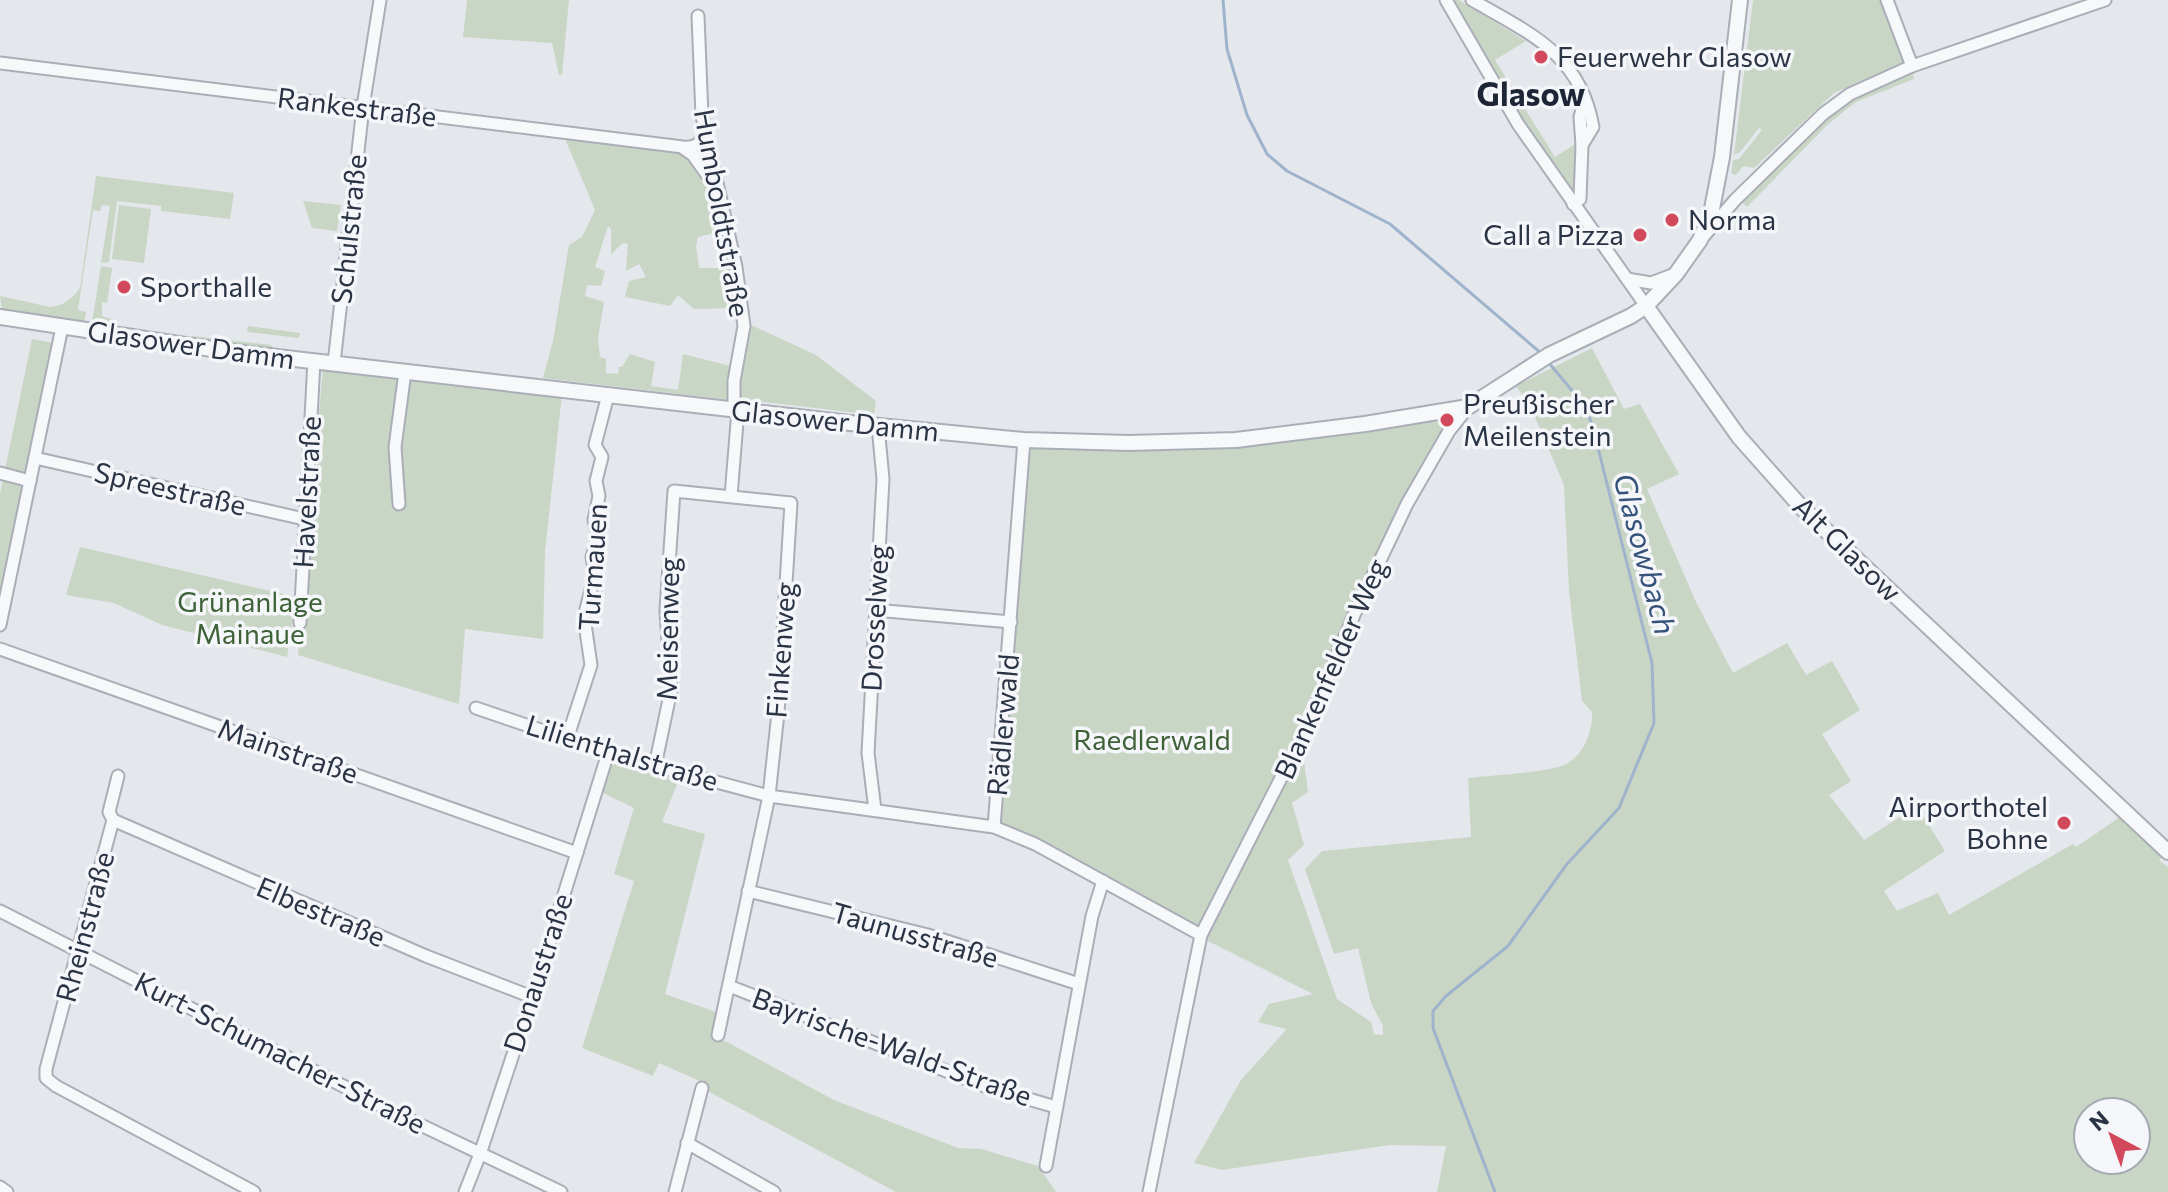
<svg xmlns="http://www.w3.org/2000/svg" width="2168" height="1192" viewBox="0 0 2168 1192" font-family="Commissioner,sans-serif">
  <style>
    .green { fill: #c9d6c5; fill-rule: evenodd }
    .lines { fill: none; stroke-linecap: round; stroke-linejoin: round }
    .stream { stroke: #9fb4cc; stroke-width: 3 }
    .minor-casing { stroke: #a9aeb7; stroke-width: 15 }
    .tertiary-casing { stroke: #a9aeb7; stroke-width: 18 }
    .minor { stroke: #f7f8fa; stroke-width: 11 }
    .tertiary { stroke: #f7f8fa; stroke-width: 14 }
    .poi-dot { fill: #d1495b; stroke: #f4f6f9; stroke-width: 3 }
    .labels { text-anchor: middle; stroke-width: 7; stroke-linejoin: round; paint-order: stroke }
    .poi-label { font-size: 28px; fill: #2b3445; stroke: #f4f6f9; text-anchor: start }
    .street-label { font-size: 28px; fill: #2b3445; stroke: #f4f6f9 }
    .park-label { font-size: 28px; fill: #3f6138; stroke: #f4f6f9 }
    .water-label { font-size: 30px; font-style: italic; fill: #34527a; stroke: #f4f6f9 }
    .quarter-label { font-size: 32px; font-weight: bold; fill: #1d2536; stroke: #f4f6f9 }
  </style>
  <rect width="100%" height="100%" fill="#e4e7ec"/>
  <g class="green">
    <path d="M467,0h102l-7,75h-3l-7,-32 -89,-6z"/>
    <path d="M1453,0h6l67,41 -31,19 60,97 22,-14v48l-4,4 -52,-76z"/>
    <path d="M1753,0h132l21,54 -4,9 -68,30 -80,75 -11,-2 -7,9 -5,-2 2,-13 6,-1 23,-29 -3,-2 -19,24 -6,3z"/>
    <path d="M1912,69l2,10 -58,23 -28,22 -81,83 -7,-7 84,-83 27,-21z"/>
    <path d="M356,114l2,3 -16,127 -3,3z"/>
    <path d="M563,134l137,12 5,2 33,148 -3,12 -41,1 -16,-14 -8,11 -45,-9 4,-16 17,-4 -7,-13 -13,7 2,-27 -5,-1 -12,11v-25l-3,-3 -13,41 10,4 -4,15 -14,-1 -2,11 19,6 -6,36 2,19 6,2v14l12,1 1,-7h3l8,-13 25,8 -4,24 27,4 5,-36 51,13 -3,33 -188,-22 10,-37 16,-96 13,-8 13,-27zM714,233l8,35h-23l-3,-22 2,-9z"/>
    <path d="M96,176l138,17 -4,26 -69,-8v-5l-44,-5 -8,61 -8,1 9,-57 -8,-1 -2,6 -7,-1 -15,100 8,2 -2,11 -82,-13 -2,-14 50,11c13,-1 22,-8 30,-19z"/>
    <path d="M303,201l38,4 -4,26 -25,-3z"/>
    <path d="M119,205l32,4 -7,54 -32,-4z"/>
    <path d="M101,266l11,2 -5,35 -5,-1v14l9,3v7l-19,-3z"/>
    <path d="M751,325l65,30 60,46 -2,14 -134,-16 -3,-18z"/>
    <path d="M248,326l52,7 -1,5 -52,-6z"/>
    <path d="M192,336l79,9 3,4 -1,4 -82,-10z"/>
    <path d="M32,339l22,4 -54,263v-112z"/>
    <path d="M1592,348l32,61 16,-5 39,70 -32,15 48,111 38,73 54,-30 19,32 26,-14 28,49 -38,24 29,47 -22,14 35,45 53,-34 28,45 -61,40 13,20 41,-18 11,22 124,-71 3,3 47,-32 42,39 -6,6 9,7v325h-731l9,-46 -57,-1 -167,25 -28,-7 47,-83 46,-51 -29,-7 11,-18 44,-10 -111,-56 -205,-114 33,-380 45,2 372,-29 2,7 -40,66 -29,56 -81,176 9,70 -16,11 12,42 -16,15 49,139 34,23 3,12 9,1v-9l-12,-23 -13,-55 -24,6 -29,-85 17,-18 149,-14 -3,-59c25,-3 75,-5 96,-13 19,-8 29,-34 28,-53l-10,-11 -13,-110 -5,-106 -33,-77 -15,-22zM2088,1112h48v48h-48z"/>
    <path d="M323,367l239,27 -17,158 -2,87 -78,-10 -6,75 -161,-49z"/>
    <path d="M80,547l216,50 -9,60 -125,-32 -48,-22 -48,-8z"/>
    <path d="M610,758l69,21 -17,43 43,12 -40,160 54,19 -3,23 118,64 124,48 23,1 57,17 18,26h-160l-192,-103 -2,-7 -43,-19 -6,13 -71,-28 52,-167 -20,-7 20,-66 -35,-17z"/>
  </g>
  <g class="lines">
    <g class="stream">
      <path d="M1223,0l4,49 20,66 20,39 20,17 103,53 152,130"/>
      <path d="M1495,1192l-62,-164v-17l13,-15 62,-50 59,-82 52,-56 35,-85 -2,-60 -60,-239 -8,-19 -35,-42"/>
    </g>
    <g class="minor-casing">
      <g id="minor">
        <path d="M1446,0l72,124 128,182"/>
        <path d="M1472,0c59,34 108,54 121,127l-11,18"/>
        <path d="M1887,0l25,66"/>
        <path d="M698,16l4,100 34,151 8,59 -10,55v29"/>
        <path d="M0,63l683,84c13,1 17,-3 23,-15"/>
        <path d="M683,148l10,7 22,31"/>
        <path d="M1573,204l7,-5 2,-54 -2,-28 4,-15"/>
        <path d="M1703,237l32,-37 88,-86 27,-20 62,-28 193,-66"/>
        <path d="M1627,279l24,4 24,-9"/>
        <path d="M334,363l29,-256 17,-107"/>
        <path d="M35,458l269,61"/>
        <path d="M0,473l30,8"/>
        <path d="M731,496l7,-86"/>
        <path d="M399,504l-4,-57 10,-75"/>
        <path d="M875,610l136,12"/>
        <path d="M300,623l14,-262"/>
        <path d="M0,625l62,-298"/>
        <path d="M0,649l577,204"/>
        <path d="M476,708l132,45 161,43 225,31 41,17 166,91"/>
        <path d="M567,739l24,-74 -7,-48 11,-43 -3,-17 6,-20 -4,-17 5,-24 -3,-15 6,-24 -7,-12 13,-50"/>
        <path d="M655,766l16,-76 -5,-80 8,-119 117,12 -13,210 -9,83 -51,239"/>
        <path d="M118,776l-9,36 4,8 -67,249v9l10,8 198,106"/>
        <path d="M875,810l-7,-57 15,-274 -5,-53"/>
        <path d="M113,820l313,136 106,41"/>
        <path d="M994,827l30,-387"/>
        <path d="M748,891l180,44 151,49"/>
        <path d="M0,911l404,206 157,75"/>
        <path d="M729,986l258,101 69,20"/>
        <path d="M687,1143l87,49"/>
        <path d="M1046,1166l46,-250 11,-35"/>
        <path d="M0,1187l7,5"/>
        <path d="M465,1192l15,-38 52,-157 76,-244"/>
        <path d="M675,1192l27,-104"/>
        <path d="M1149,1192l52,-257 104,-204 49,-116 53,-111 42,-73 19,-24"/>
      </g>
    </g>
    <g class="tertiary-casing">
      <g id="tertiary">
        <path d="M1646,306l93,131 63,71 366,344"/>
        <path d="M0,317l225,34 634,73 165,16 105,3 107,-3 129,-16 103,-17 81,-52 82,-39 15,-10 30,-32 24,-34 11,-26 11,-57 18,-157"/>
      </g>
    </g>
    <use href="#minor" class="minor"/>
    <use href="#tertiary" class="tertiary"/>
  </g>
  <g class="poi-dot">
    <circle cx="1541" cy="57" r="8"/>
    <circle cx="1672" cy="220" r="8"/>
    <circle cx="1640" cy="235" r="8"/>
    <circle cx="124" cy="287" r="8"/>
    <circle cx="1447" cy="420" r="8"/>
    <circle cx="2064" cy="823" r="8"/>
  </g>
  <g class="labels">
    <g class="poi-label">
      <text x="1557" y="67">Feuerwehr Glasow</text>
      <text x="1688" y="230">Norma</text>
      <text x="1624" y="245" text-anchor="end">Call a Pizza</text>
      <text x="140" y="297">Sporthalle</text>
      <text x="1463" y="414">Preußischer<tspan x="1463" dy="32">Meilenstein</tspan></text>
      <text x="2048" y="817" text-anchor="end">Airporthotel<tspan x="2048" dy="32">Bohne</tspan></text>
    </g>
    <g class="street-label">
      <text transform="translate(357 107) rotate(7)" y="10">Rankestraße</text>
      <text transform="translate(722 213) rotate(80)" y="10">Humboldtstraße</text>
      <text transform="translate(349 229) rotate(-84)" y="10">Schulstraße</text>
      <text transform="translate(191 345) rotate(8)" y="10">Glasower Damm</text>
      <text transform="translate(835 421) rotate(6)" y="10">Glasower Damm</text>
      <text transform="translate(170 489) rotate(13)" y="10">Spreestraße</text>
      <text transform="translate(307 492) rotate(-87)" y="10">Havelstraße</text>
      <text transform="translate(1847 549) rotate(44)" y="10">Alt Glasow</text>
      <text transform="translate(593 567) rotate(-86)" y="10">Turmauen</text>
      <text transform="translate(875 618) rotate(-87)" y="10">Drosselweg</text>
      <text transform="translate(668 629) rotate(-89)" y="10">Meisenweg</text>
      <text transform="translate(781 650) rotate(-86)" y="10">Finkenweg</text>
      <text transform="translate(1331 669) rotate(-66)" y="10">Blankenfelder Weg</text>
      <text transform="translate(1003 725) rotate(-85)" y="10">Rädlerwald</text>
      <text transform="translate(288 751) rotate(19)" y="10">Mainstraße</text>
      <text transform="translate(622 753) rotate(17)" y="10">Lilienthalstraße</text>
      <text transform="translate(321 912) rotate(23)" y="10">Elbestraße</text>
      <text transform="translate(85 927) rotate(-75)" y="10">Rheinstraße</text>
      <text transform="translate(915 935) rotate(16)" y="10">Taunusstraße</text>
      <text transform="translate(538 973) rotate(-72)" y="10">Donaustraße</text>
      <text transform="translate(892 1047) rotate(20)" y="10">Bayrische-Wald-Straße</text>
      <text transform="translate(280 1053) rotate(27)" y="10">Kurt-Schumacher-Straße</text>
    </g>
    <g class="park-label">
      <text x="250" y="612">Grünanlage<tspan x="250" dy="32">Mainaue</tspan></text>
      <text x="1152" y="750">Raedlerwald</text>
    </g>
    <g class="water-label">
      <text transform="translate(1644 554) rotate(75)" y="10">Glasowbach</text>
    </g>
    <g class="quarter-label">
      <text x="1531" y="106">Glasow</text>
    </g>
  </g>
  <g transform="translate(2112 1136) rotate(319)"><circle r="38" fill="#f4f6f9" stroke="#a4a8b1" stroke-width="2"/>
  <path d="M0-6L14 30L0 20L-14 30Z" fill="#d1495b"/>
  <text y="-12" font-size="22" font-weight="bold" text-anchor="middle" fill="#2b3445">N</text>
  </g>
</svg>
